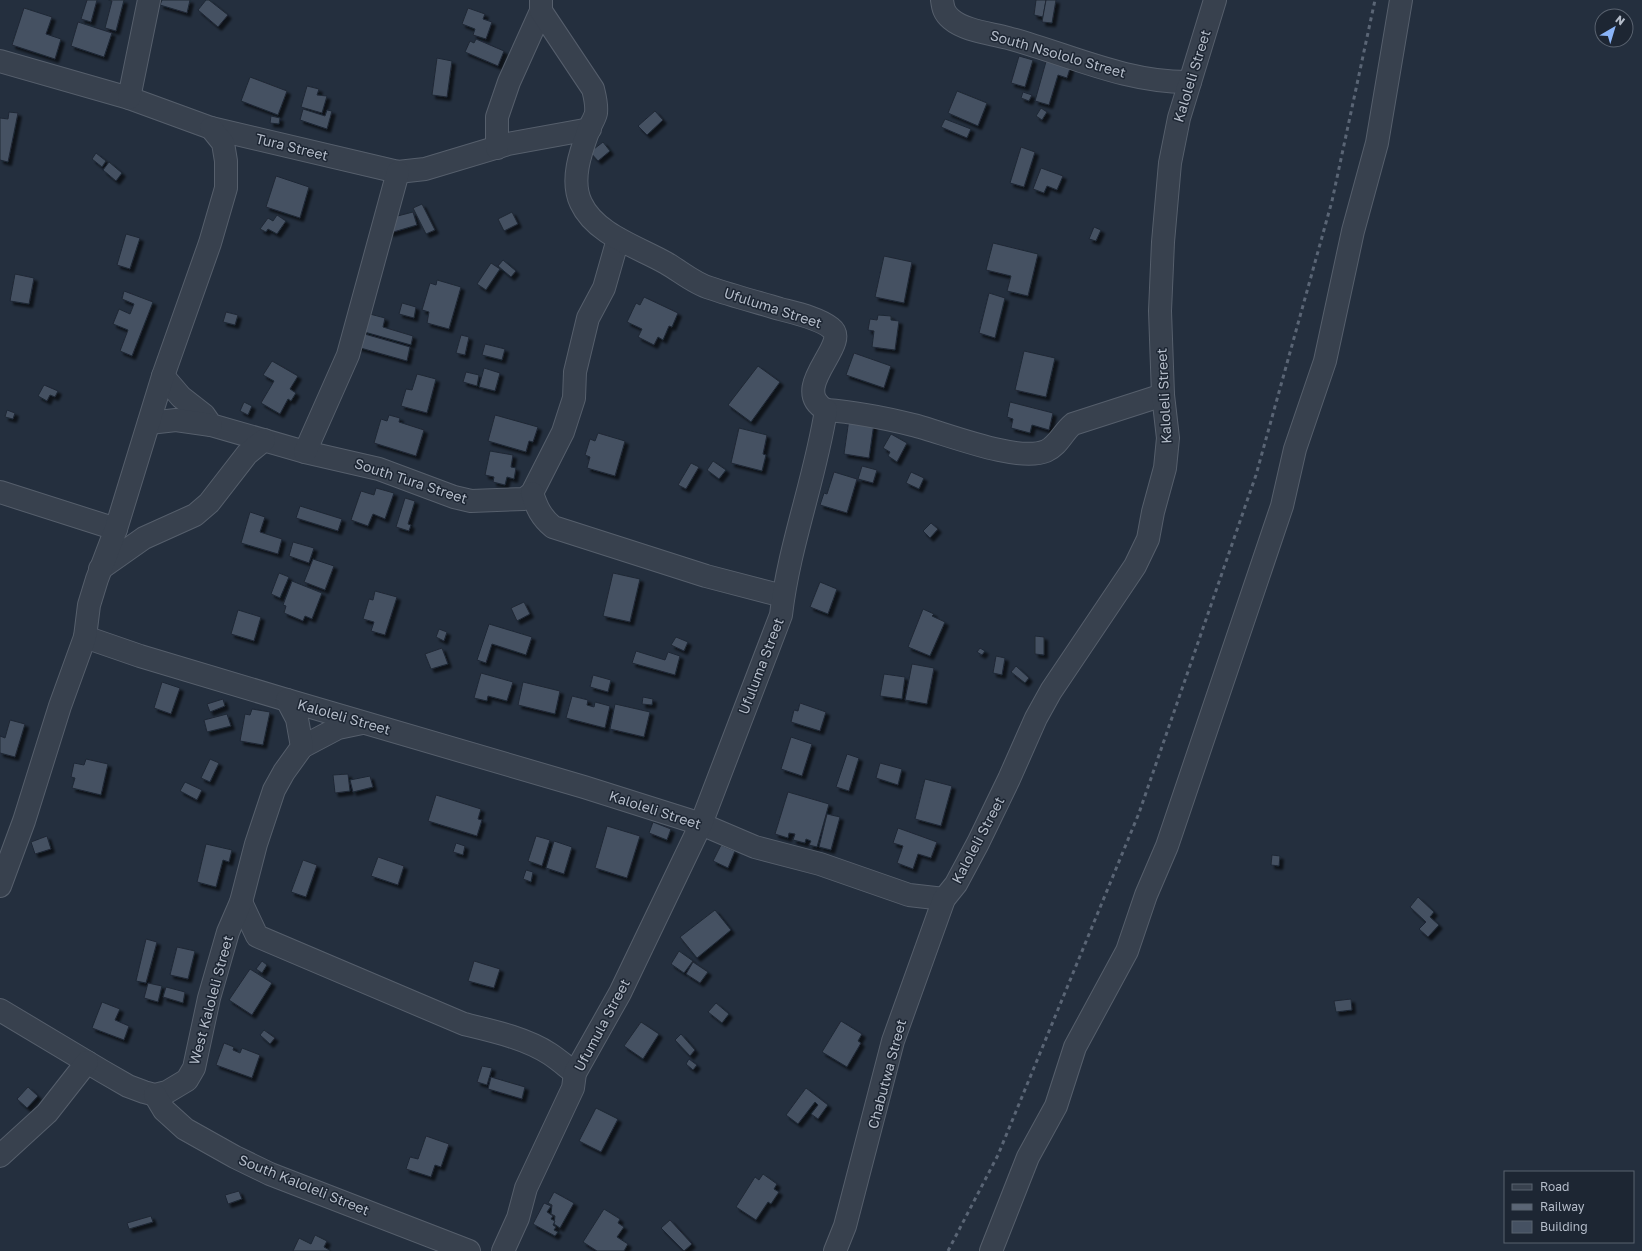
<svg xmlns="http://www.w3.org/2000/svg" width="1642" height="1251" viewBox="0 0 1642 1251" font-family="'Golos Text',sans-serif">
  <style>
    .building { fill: #455162; stroke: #1f2835; filter: url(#shadow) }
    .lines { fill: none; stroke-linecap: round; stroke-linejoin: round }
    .minor-casing { stroke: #565f6c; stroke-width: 24 }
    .minor { stroke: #38414e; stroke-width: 22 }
    .rail { stroke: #5a6575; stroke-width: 3; stroke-dasharray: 4 4; stroke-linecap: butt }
    .labels { text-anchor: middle; stroke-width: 3; stroke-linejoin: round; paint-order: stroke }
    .street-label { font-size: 14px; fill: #b4bcc9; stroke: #1d2633 }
  </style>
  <defs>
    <filter id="shadow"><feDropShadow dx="3.5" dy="3.5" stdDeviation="1" flood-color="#0009"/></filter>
  </defs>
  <rect width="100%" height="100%" fill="#242f3e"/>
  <g class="building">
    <path d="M87,0h10l-6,22 -10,-3z"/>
    <path d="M108,0h16l-8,31 -11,-3 7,-27z"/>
    <path d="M162,0h28l-3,13 -27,-8z"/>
    <path d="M206,0h3l19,15 -10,12 -20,-17z"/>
    <path d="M1036,0h10l-3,17 -9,-2z"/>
    <path d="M1046,0h10l-4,23 -10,-1z"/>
    <path d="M24,8l28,9 -6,17 15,5 -6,20 -43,-14z"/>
    <path d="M468,8l17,6 -2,5 9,3 -6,17 -13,-4 2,-6 -13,-5z"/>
    <path d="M78,22l34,11 -8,24 -33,-11z"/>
    <path d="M476,39l28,12 -6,15 -33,-14 5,-11 4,2z"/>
    <path d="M1019,56l14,4 -8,27 -14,-4z"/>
    <path d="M437,58l15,3 -5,36 -15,-2z"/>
    <path d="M1047,58l24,7 -4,13 -9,-3 -9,30 -14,-4z"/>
    <path d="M250,77l37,14 -9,24 -37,-14z"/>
    <path d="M307,86l12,3 -2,6 10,1 -5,17 -21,-6z"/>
    <path d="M957,91l30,12 -9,23 -30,-13z"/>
    <path d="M1023,92l9,3 -3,6 -8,-3z"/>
    <path d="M1041,108l6,4 -5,8 -6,-4z"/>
    <path d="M303,109l22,7 2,-6 5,1 -5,18 -27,-9z"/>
    <path d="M655,111l8,9 -16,15 -9,-9z"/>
    <path d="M9,112l9,1 -10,49 -8,-2v-42l8,1z"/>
    <path d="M271,116l9,2 -1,6 -9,-1z"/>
    <path d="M945,119l26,10 -4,9 -26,-11z"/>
    <path d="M603,142l7,9 -12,10 -8,-9z"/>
    <path d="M1021,147l14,5 -11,35 -14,-4z"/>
    <path d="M96,153l10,8 -4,6 -10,-8z"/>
    <path d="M109,162l13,11 -6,8 -13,-11z"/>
    <path d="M1041,168l22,8 -6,14 -10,-4 -3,7 -11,-4z"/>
    <path d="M276,176l33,11 -9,31 -34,-11z"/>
    <path d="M422,204l13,26 -9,4 -13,-26z"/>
    <path d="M413,212l4,13 -27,8 -4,-14z"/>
    <path d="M512,212l6,12 -14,7 -6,-12z"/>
    <path d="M277,215l9,6 -9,13 -9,-5 -2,3 -6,-3 8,-11 5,3z"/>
    <path d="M1094,227l7,3 -5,11 -7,-2z"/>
    <path d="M126,234l14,4 -10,31 -13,-4z"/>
    <path d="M993,243l45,11 -10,42 -21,-5 4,-15 -25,-6z"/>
    <path d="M884,256l28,6 -8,41 -29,-6z"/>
    <path d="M503,260l13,11 -5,6 -13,-11z"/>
    <path d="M491,263l9,6 -14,21 -9,-6z"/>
    <path d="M15,274l19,4 -5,26 -19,-3z"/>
    <path d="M437,280l24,7 -12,42 -22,-6 2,-11 -7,-2 8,-27 6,2z"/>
    <path d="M124,291l29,11 -21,54 -12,-5 8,-21 -15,-6 6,-15 11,5 4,-10 -12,-5z"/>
    <path d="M989,293l16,5 -10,40 -16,-5z"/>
    <path d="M644,297l34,16 -6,14 -3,-1 -6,14 -5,-3 -4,8 -16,-8 4,-8 -15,-7 9,-19 4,2z"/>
    <path d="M402,303l14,4 -2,11 -15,-4z"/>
    <path d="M226,312l12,3 -3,10 -12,-3z"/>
    <path d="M366,313l19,5 -2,9 30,9 -2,9 -50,-14z"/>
    <path d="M878,315l13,1v4l8,1 -4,29 -23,-3 2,-16 -6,-1 2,-11 7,1z"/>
    <path d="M361,333l49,14 -3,14 -50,-14z"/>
    <path d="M461,335l8,2 -4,18 -9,-2z"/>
    <path d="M485,344l20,5 -3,11 -20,-5z"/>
    <path d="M1024,351l31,7 -9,39 -31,-7z"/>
    <path d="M854,353l37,13 -7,22 -38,-13z"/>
    <path d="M272,361l26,15 -8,13 6,4 -5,8 -3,-2 -8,15 -19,-11 13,-22 -11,-6z"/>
    <path d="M758,366l22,16 -29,40 -23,-17z"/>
    <path d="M484,368l16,5 -5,18 -16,-4z"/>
    <path d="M466,372l13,3 -2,11 -14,-4z"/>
    <path d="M417,374l19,5 -9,34 -26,-7 5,-17 6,1z"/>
    <path d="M44,385l14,6 -3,6 -5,-2 -3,6 -9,-5z"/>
    <path d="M244,402l8,4 -4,9 -8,-4z"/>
    <path d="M1010,402l43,11 -4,17 -17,-5 -2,8 -19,-5 2,-9 -6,-2z"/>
    <path d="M7,410l8,3 -2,6 -8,-2z"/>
    <path d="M389,415l11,3 -1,4 25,8 -8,26 -42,-13 7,-24 6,2z"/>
    <path d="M495,415l43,12 -5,15 -4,-1 -3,11 -38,-11z"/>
    <path d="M849,419l25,4 -5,35 -25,-4z"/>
    <path d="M739,428l28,7 -4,19 3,1 -4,16 -31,-8z"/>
    <path d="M598,433l27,8 -10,35 -28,-8 3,-11 -5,-2 5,-16 5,2z"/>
    <path d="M891,434l16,9 -10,19 -9,-6 2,-4 -7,-4z"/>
    <path d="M490,451l23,4 -2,12 5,1 -2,11 -7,-2 -2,8 -12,-3 1,-5 -9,-2z"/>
    <path d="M713,461l13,9 -7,9 -12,-9z"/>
    <path d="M691,463l8,4 -13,22 -8,-4z"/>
    <path d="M862,466l15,4 -4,13 -15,-4z"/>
    <path d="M834,472l23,7 -10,34 -27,-8 4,-12 3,1z"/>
    <path d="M911,472l13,6 -5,11 -13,-6z"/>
    <path d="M376,488l18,5 -9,26 -12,-5 -5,12 -17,-6 10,-29 13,4z"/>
    <path d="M405,498l10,3 -7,23 3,1 -2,6 -13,-4z"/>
    <path d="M300,506l42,13 -4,12 -42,-13z"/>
    <path d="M250,512l15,5 -5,15 22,7 -4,15 -37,-11z"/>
    <path d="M931,523l7,6 -8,9 -7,-7z"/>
    <path d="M293,542l21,6 -5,15 -20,-7z"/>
    <path d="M313,559l21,7 -9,24 -21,-8z"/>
    <path d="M279,573l10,4 -9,21 -9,-4z"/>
    <path d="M613,573l27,6 -10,43 -27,-6z"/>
    <path d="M292,581l30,12 -10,26 -7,-3 -2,5 -19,-8 2,-7 -3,-1z"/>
    <path d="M820,582l17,7 -9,25 -18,-7z"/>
    <path d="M375,591l22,6 -12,38 -14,-4 3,-9 -11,-3 6,-20 4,1z"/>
    <path d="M524,602l6,12 -13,7 -6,-13z"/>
    <path d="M923,609l11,5 -2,2 13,6 -15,34 -22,-9z"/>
    <path d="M238,610l23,7 -7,24 -23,-7z"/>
    <path d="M489,624l43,13 -6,18 -34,-11 -6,19 -9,-3z"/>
    <path d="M439,629l8,3 -3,9 -8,-4z"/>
    <path d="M1035,636l9,1v18l-9,-1z"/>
    <path d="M676,637l12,5 -4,9 -13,-6z"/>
    <path d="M442,648l6,16 -17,5 -6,-15z"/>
    <path d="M980,648l5,3 -3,4 -5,-3z"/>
    <path d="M636,651l29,9 3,-8 12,4 -5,19 -43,-12z"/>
    <path d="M996,656l9,2 -3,17 -9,-2z"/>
    <path d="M912,664l22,4 -7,36 -22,-4z"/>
    <path d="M1016,666l13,12 -4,5 -14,-11z"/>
    <path d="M481,673l32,9 -6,19 -19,-5 -1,5 -13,-3z"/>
    <path d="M884,674l21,3 -3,22 -22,-3z"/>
    <path d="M593,675l18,5 -3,12 -18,-5z"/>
    <path d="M162,682l18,6 -9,26 -17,-6z"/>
    <path d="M523,682l37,9 -5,23 -37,-9z"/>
    <path d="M572,696l16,4 -1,5 7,2 1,-5 15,4 -5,22 -39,-10z"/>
    <path d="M643,697l10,2 -1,6 -10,-1z"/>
    <path d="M223,699l2,7 -15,6 -3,-8z"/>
    <path d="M800,703l26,9 -6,19 -29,-9 3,-12 4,1z"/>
    <path d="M615,704l35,8 -6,25 -34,-8z"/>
    <path d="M252,709l18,3 -7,33 -23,-4 5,-27 5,1z"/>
    <path d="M227,714l4,12 -24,6 -3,-12z"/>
    <path d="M10,720l15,4 -10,33 -15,-4v-17l5,2z"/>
    <path d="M791,737l21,7 -10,32 -21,-7z"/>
    <path d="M847,754l12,4 -10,33 -13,-4z"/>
    <path d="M86,759l22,5 -7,31 -29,-7 3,-10 -4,-1 3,-14 10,2z"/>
    <path d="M210,759l9,4 -9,19 -9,-4z"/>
    <path d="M880,763l22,6 -4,16 -22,-7z"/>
    <path d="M348,774l2,17 -15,2 -2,-18z"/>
    <path d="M370,776l3,11 -20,5 -3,-12z"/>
    <path d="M925,779l27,7 -11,40 -26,-7z"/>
    <path d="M185,782l17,8 -5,10 -17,-9z"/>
    <path d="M788,792l41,12 -12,43 -8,-2 2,-4 -5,-2 -1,4 -12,-3 2,-6 -6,-1 -1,5 -13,-4z"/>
    <path d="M436,795l45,14 -3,10 4,1 -5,16 -49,-15z"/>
    <path d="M827,814l13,3 -9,33 -12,-3z"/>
    <path d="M653,822l18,7 -4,11 -18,-7z"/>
    <path d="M607,826l33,10 -13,42 -32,-10z"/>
    <path d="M898,828l39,14 -6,16 -13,-4 -5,15 -16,-6 6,-17 -10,-3z"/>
    <path d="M47,836l4,13 -16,5 -4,-12z"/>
    <path d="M536,836l14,4 -8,26 -14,-5z"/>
    <path d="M554,841l18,6 -8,27 -18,-6z"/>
    <path d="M456,843l9,3 -2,9 -10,-3z"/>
    <path d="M206,844l26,6 -3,12 -6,-2 -7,27 -19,-5z"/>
    <path d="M721,845l14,6 -7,17 -15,-7z"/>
    <path d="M1272,855l8,1 -1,10 -8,-1z"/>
    <path d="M378,857l26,9 -6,19 -27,-9z"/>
    <path d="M303,860l14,5 -11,32 -15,-5z"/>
    <path d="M526,870l7,2 -2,10 -8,-3z"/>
    <path d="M1418,897l16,15 -4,5 9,8 -11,12 -9,-8 7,-7 -16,-15z"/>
    <path d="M715,910l16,20 -34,28 -17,-21z"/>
    <path d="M146,939l11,3 -11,41 -10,-2z"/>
    <path d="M177,947l18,4 -7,28 -18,-4z"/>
    <path d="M679,951l14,10 -9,12 -13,-9z"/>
    <path d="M262,961l5,4 -5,8 -6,-4z"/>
    <path d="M474,961l26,8 -6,19 -26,-7z"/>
    <path d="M693,962l15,10 -8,11 -14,-9z"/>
    <path d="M250,969l22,14 -20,32 -23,-15z"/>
    <path d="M148,983l14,3 -4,16 -14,-4z"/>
    <path d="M166,987l19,5 -2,11 -20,-6z"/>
    <path d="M1351,999l1,11 -16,2 -2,-11z"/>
    <path d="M102,1002l18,7 -5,11 14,6 -5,14 -32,-12z"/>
    <path d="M716,1003l13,11 -7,9 -14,-11z"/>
    <path d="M841,1021l21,13 -4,7 3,2 -14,24 -25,-15z"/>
    <path d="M641,1022l18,12 -16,25 -19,-13z"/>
    <path d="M264,1030l11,8 -5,6 -10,-9z"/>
    <path d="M681,1034l14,16 -5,6 -15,-16z"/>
    <path d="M224,1043l10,4 -1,3 7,3 2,-5 18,7 -8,23 -36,-13z"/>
    <path d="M689,1059l8,6 -4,5 -7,-6z"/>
    <path d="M482,1066l10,2 -5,17 -10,-3z"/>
    <path d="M491,1077l34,10 -3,12 -34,-10z"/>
    <path d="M28,1087l10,9 -11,12 -10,-9z"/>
    <path d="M806,1088l22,17 -10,14 -7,-5 7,-9 -3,-3 -17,22 -12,-9z"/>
    <path d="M596,1108l22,11 -17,33 -22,-11z"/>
    <path d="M426,1136l23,8 -8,23 -6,-2 -4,12 -25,-8 4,-12 8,2z"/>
    <path d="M763,1174l14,10 -3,5 5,3 -8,12 -3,-2 -12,18 -20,-13 19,-30 4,3z"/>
    <path d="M239,1191l3,8 -14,5 -3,-9z"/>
    <path d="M554,1192l20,11 -14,25 -6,-4 1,-8 -4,-2 1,-9 -4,-2z"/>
    <path d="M544,1203l7,3 -4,6 6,4 -2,3 4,2 -2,4 3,2 -2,3 4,2 -3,4 -22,-12z"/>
    <path d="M604,1209l16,10 -2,4 6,4 -7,10 11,7 -4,7h-27l-14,-9z"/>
    <path d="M151,1216l2,6 -24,7 -2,-6z"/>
    <path d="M670,1220l22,24 -8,7 -23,-23z"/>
    <path d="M315,1235l12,6 -3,6 7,4h-38l6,-13 12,6z"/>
  </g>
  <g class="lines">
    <g class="minor-casing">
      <g id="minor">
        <path d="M942,0c1,8 2,13 9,19 14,12 39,14 57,19 60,16 118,45 182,44"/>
        <path d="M0,61l129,37 82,30 187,44 27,-3 83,-25 82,-15"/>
        <path d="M129,98l20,-98"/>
        <path d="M497,148v-31l12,-35 32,-71"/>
        <path d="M163,376l18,21 23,18 7,10 94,27 74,17 75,28 17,4 53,-2 8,-6 31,-61 11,-34 1,-26 13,-54 16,-30 14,-49"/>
        <path d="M826,410c29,2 59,8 87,15 32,8 104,38 133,26 12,-5 17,-19 27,-27l90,-29"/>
        <path d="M149,423l27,-3 35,5"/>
        <path d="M305,452l43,-97 50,-183"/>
        <path d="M0,492l116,37"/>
        <path d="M532,493c5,15 9,24 21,34l153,49 77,20"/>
        <path d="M100,569l44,-31 51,-23 14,-12 38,-49 17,-14"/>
        <path d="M85,637l55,19 147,44 297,87 117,37 54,23 65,17 89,31 35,4"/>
        <path d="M302,747l36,-19 24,-5"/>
        <path d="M0,886l24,-65 36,-115 25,-69 4,-32 8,-26 19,-50 47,-153 47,-133 16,-55v-27l-3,-18 -12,-15"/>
        <path d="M241,902l16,34 207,88c29,7 61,14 86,30 9,6 17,13 25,19"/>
        <path d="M0,1010l102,61 26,15 16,6 11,3 12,-3 20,-12 7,-12 15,-70 19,-66 13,-30 15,-58 18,-54 10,-18 18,-25 -5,-28 -10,-19"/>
        <path d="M155,1095l9,15 21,19 50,28 35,17 199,77"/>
        <path d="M0,1156l47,-43 40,-51"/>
        <path d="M503,1251l15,-33 8,-30 47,-100 2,-15 45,-80 81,-169 80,-209c8,-70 34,-135 45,-205 -39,-22 26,-66 5,-82 -12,-10 -36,-15 -51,-19 -23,-7 -47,-13 -70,-21 -15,-4 -30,-17 -44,-25 -28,-16 -71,-29 -85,-60 -11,-23 0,-52 8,-74 2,-5 6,-11 7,-16 1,-9 -1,-16 -3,-24l-52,-78v-11"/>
        <path d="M835,1251l10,-25 48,-185 51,-142 12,-15 22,-41 31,-64 27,-61 15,-27 84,-125 13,-27 5,-27 12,-44 3,-30 -5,-43 -3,-84 3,-69 7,-79 9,-45 36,-118"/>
        <path d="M991,1251l37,-94 28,-51 19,-59 52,-96 19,-56 21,-49 115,-340 13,-57 30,-88 28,-130 24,-88 24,-143"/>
      </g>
    </g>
    <use href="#minor" class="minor"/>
    <path class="rail" d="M948,1251l50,-96 141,-342 117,-338 76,-274 43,-201"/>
  </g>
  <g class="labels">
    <g class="street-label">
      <text transform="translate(1058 54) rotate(16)" y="5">South Nsololo Street</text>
      <text transform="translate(1192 76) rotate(-73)" y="5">Kaloleli Street</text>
      <text transform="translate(292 147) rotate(14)" y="5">Tura Street</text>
      <text transform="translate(773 308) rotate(18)" y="5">Ufuluma Street</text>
      <text transform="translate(1164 396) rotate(-93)" y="5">Kaloleli Street</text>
      <text transform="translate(411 481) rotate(18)" y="5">South Tura Street</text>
      <text transform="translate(761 666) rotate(-69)" y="5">Ufuluma Street</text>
      <text transform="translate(344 717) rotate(16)" y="5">Kaloleli Street</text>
      <text transform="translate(655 810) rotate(18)" y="5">Kaloleli Street</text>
      <text transform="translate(978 840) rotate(-62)" y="5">Kaloleli Street</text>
      <text transform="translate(211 1000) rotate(-75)" y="5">West Kaloleli Street</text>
      <text transform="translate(602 1025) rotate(-62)" y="5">Ufumula Street</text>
      <text transform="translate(887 1074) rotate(-75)" y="5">Chabutwa Street</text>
      <text transform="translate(304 1185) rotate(22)" y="5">South Kaloleli Street</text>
    </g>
  </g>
  <rect x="1504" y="1171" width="130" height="72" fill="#1d2633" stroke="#59626f"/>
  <rect x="1512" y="1184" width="20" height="6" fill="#38414e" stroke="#59626f"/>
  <text x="1540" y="1191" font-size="12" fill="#b4bcc9">Road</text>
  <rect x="1512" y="1204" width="20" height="6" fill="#5a6575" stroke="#59626f"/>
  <text x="1540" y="1211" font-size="12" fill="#b4bcc9">Railway</text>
  <rect x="1512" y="1221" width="20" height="12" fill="#455162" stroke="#59626f"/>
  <text x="1540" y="1231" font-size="12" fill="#b4bcc9">Building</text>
  <g transform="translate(1614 28) rotate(38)"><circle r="19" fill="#1d2633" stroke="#59626f"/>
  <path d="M0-3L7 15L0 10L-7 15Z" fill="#8ab4f8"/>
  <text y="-6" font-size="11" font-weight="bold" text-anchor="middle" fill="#b4bcc9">N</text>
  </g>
</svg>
